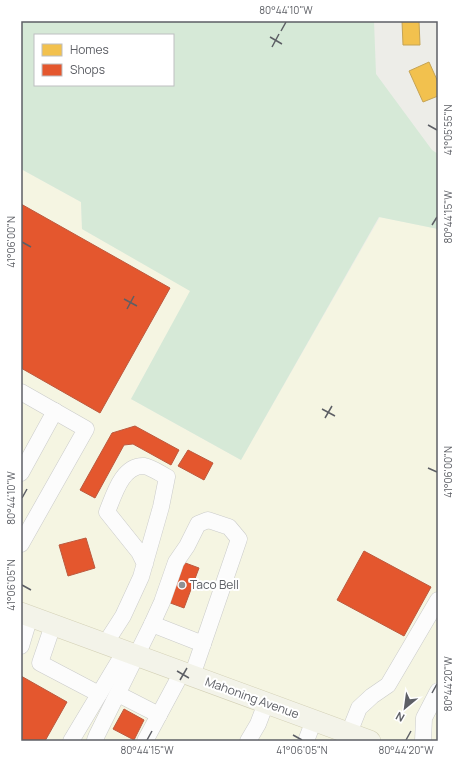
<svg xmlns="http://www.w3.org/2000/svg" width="459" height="762" viewBox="0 0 459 762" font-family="Manrope,sans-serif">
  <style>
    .commercial { fill: #f5f5e2 }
    .green { fill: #d6e9d7; fill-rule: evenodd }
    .homes { fill: #f2c14e; stroke: #c5a455 }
    .shops { fill: #e4572e; stroke: #bc593e }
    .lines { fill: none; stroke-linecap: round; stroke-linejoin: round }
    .minor-casing { stroke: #cacbca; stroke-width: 17 }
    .major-casing { stroke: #d4d1b7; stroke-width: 22 }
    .minor { stroke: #fcfcfc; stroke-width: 16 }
    .major { stroke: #f3f3e9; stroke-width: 21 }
    .ticks { fill: none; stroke: #5d5f65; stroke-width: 1.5 }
    .poi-dot { fill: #8f9193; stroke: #fff; stroke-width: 1.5 }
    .labels { text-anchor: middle; stroke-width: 4; stroke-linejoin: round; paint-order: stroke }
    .poi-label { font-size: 12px; fill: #5d5f65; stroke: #fff; text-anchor: start }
    .street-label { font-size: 12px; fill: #5d5f65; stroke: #fff }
    .neatline { fill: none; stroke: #5d5f65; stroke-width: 1.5 }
    .ticks-label { font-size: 10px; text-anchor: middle; fill: #5d5f65 }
  </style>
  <rect width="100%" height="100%" fill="#edede8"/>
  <path class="commercial" d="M21,169l60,33 1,27 109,62 -60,108 110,61 139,-243 58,12v512h-417z"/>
  <path class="green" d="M21,21h353l2,53 56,76 6,4v75l-59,-12 -138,243 -110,-61 59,-108 -108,-62 -1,-27 -60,-33zM35,35h138v50h-138z"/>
  <g class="homes">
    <path d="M402,21h17l1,24h-17z"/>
    <path d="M429,62l9,20v14l-15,6 -14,-31z"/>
  </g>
  <g class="shops">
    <path d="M21,204l149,84 -70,125 -79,-45z"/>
    <path d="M135,426l44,24 -8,15 -38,-21 -9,1 -29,53 -15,-8 32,-57z"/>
    <path d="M188,450l25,13 -9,17 -26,-14z"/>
    <path d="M86,538l9,30 -27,8 -9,-31z"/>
    <path d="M364,551l67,36 -27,49 -67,-36z"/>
    <path d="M180,561l19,7 -15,40 -19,-7z"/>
    <path d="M21,676l46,26 -22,39h-24z"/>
    <path d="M124,709l20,11 -10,20 -21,-11z"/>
  </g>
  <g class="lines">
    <g class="minor-casing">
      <g id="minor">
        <path d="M21,392l65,37 -65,115"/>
        <path d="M21,473l34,-62"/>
        <path d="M152,624l51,20"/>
        <path d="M53,625l-13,38 59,31"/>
        <path d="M105,644l18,-28 18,-39 20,-70 6,-30c-6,-3 -16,-10 -23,-11 -22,-1 -30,29 -37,46l32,40 6,12"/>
        <path d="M21,646l9,-30"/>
        <path d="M118,694l41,21"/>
        <path d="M349,733l10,-25 13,-12 16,-11 50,-85"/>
        <path d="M71,741l54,-90"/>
        <path d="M96,741l-1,-1 2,-5 55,-111 10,-22 14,-40 11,-16 11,-22 10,-4 21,7 10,12 -47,137"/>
        <path d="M145,741l37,-69"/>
        <path d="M248,741l10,-17 8,-21"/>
        <path d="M306,741l8,-21"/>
        <path d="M423,741l1,-23 14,-27"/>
      </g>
    </g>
    <g class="major-casing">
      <path id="major" d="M21,613l349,128"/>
    </g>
    <use href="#minor" class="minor"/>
    <use href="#major" class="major"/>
  </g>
  <path class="ticks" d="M281,31l5,-9M270,37l12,7M272,47l7,-13M428,125l9,5M432,225l5,-8M22,242l9,5M124,299l13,7M127,309l7,-13M322,409l13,7M325,418l7,-12M428,468l9,4M22,498l5,-9M22,585l9,5M177,671l12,7M180,680l7,-12M432,693l5,-9M293,735l9,5M147,740l5,-9M406,740l5,-9"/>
  <circle class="poi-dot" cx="182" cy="585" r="4"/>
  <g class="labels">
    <g class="poi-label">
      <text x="190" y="589">Taco Bell</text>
    </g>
    <g class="street-label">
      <text transform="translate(252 698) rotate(20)" y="4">Mahoning Avenue</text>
    </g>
  </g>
  <rect width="459" height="762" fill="none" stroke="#ffffff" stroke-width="44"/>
  <rect x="34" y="34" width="140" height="52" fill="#ffffff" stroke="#bebfc1"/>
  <rect x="42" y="44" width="20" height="12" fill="#f2c14e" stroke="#bebfc1"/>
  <text x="70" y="54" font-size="12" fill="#5d5f65">Homes</text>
  <rect x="42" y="64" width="20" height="12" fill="#e4572e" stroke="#bebfc1"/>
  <text x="70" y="74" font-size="12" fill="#5d5f65">Shops</text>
  <g transform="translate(405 708) rotate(209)" stroke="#ffffff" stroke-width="3" paint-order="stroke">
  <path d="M0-3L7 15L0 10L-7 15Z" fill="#5d5f65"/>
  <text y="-6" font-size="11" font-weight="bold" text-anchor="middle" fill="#5d5f65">N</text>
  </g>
  <rect x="22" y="22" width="415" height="718" class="neatline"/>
  <g class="ticks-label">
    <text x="286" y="14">80°44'10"W</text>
    <text transform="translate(448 130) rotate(-90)" y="4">41°05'55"N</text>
    <text transform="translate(448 217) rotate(-90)" y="4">80°44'15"W</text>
    <text transform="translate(11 242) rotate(-90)" y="4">41°06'00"N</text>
    <text transform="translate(448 472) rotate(-90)" y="4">41°06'00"N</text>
    <text transform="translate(11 498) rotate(-90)" y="4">80°44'10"W</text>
    <text transform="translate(11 585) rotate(-90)" y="4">41°06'05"N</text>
    <text transform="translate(448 684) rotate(-90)" y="4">80°44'20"W</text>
    <text x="147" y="754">80°44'15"W</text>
    <text x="302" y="754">41°06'05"N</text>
    <text x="406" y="754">80°44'20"W</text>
  </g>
</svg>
